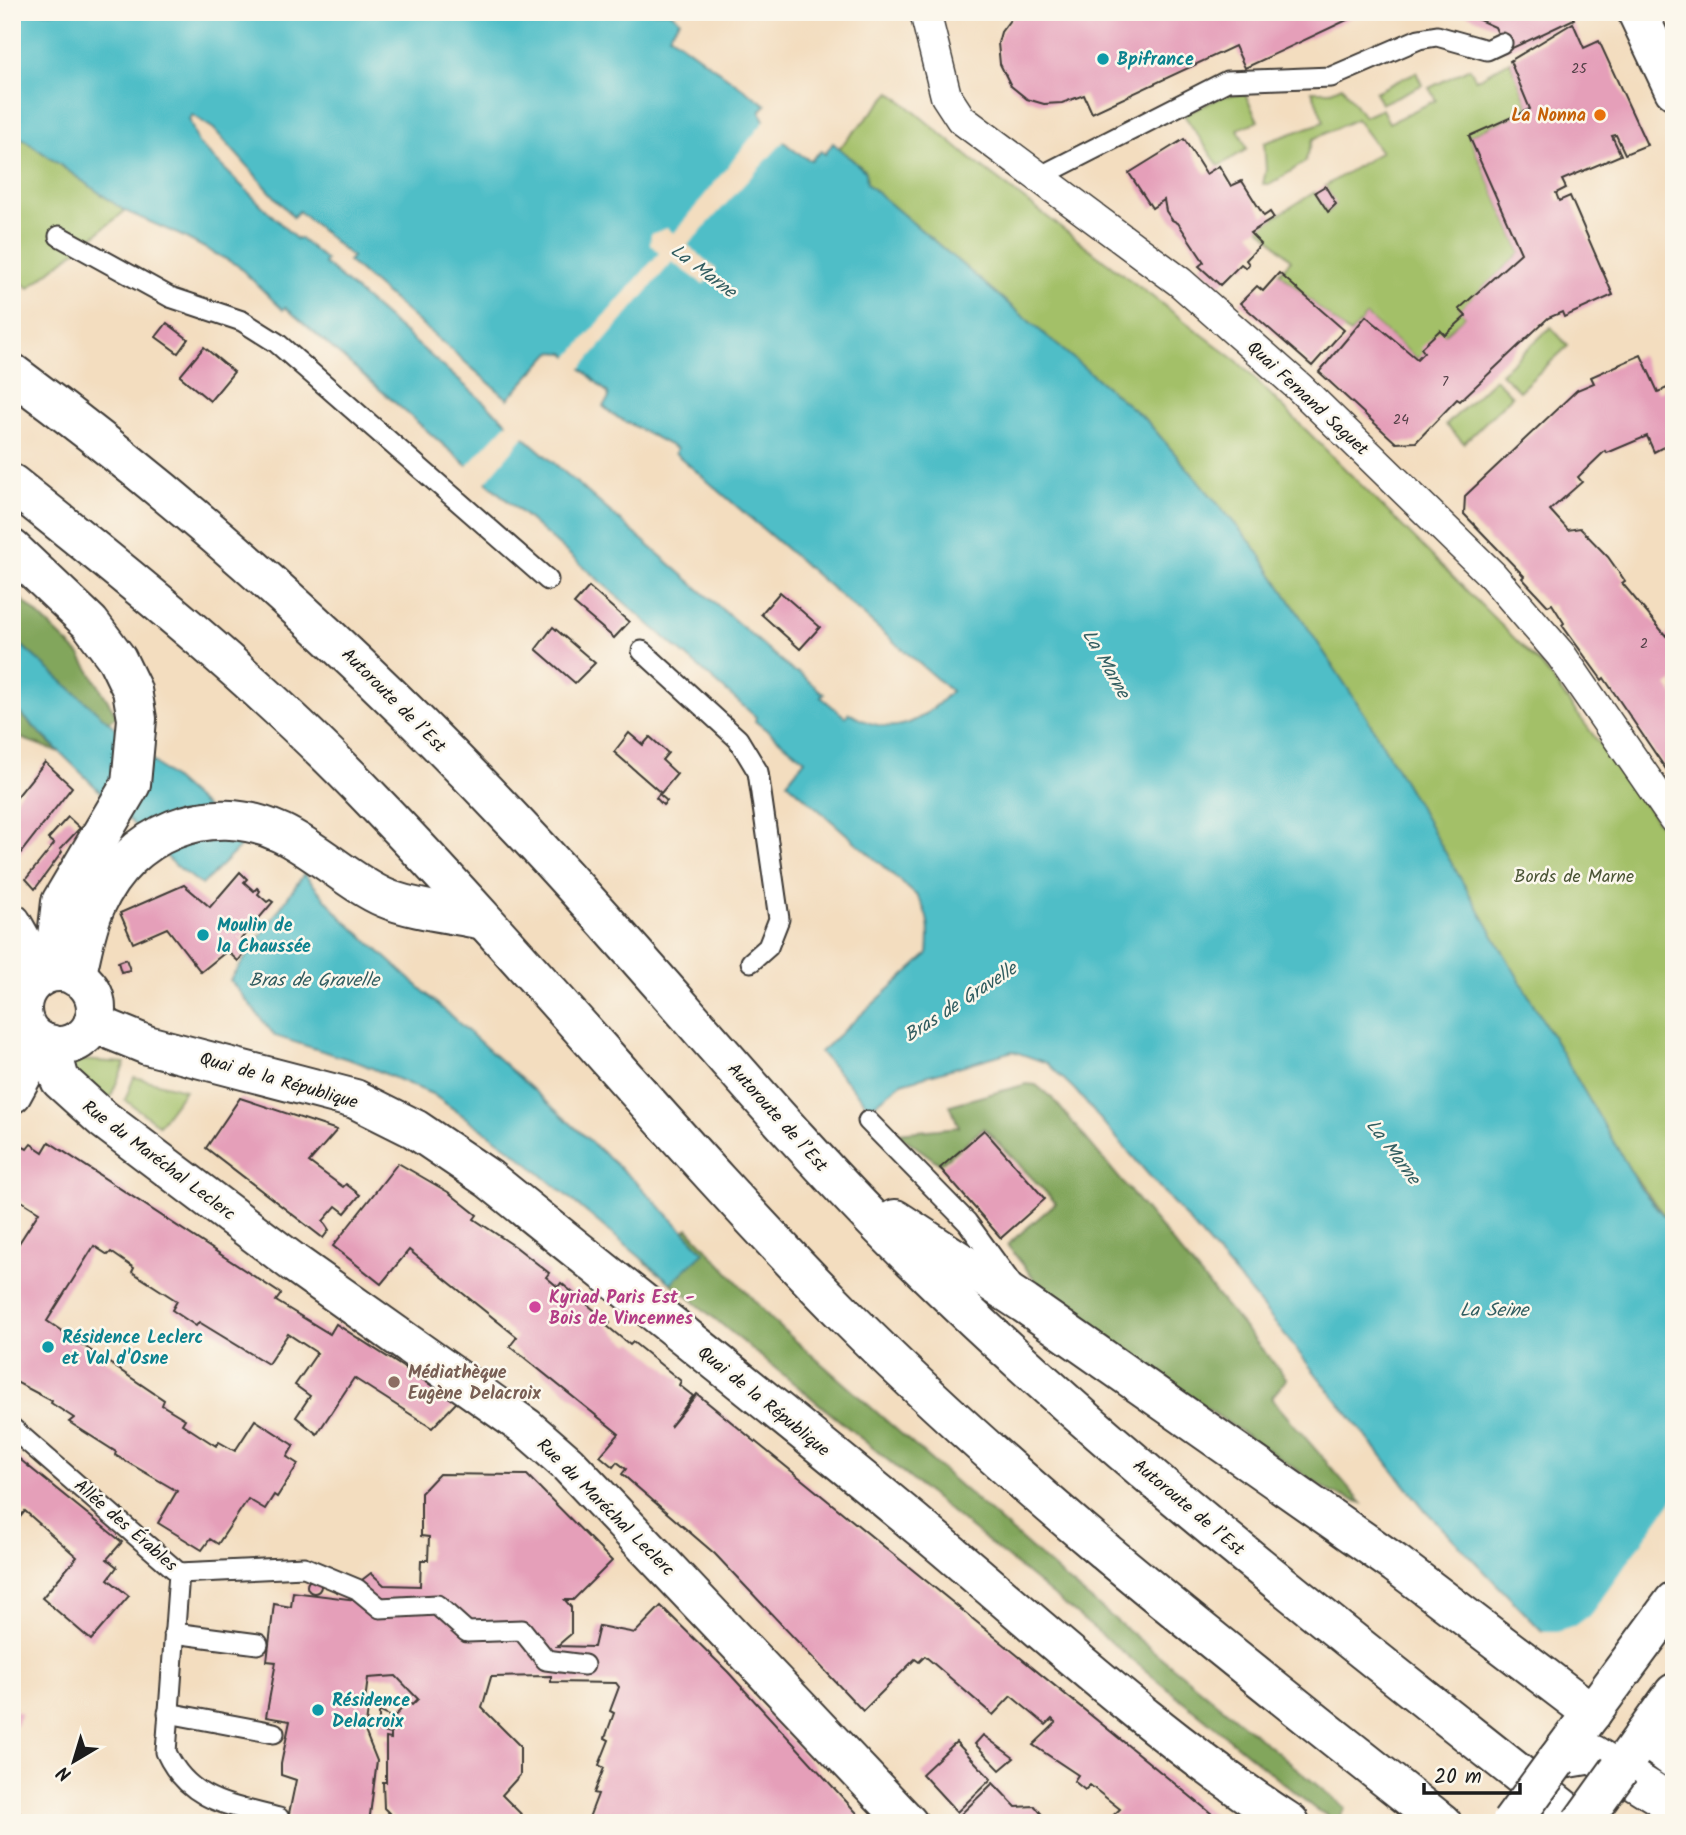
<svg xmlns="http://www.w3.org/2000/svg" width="1686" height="1835" viewBox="0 0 1686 1835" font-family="Kalam,sans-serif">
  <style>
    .green { fill: #a3c067; stroke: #606e42; stroke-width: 2 }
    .forest { fill: #82a65c; stroke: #4f613c; stroke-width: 2 }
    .water { fill: #50bec7; stroke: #366d72; stroke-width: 2; fill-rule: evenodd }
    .pier { fill: #f3ddbf }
    .building { fill: #e59fb9 }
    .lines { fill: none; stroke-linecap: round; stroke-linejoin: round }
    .service-casing { stroke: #3c3934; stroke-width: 23 }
    .pedestrian-casing { stroke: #3c3934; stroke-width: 33 }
    .minor-casing { stroke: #3c3934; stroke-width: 42 }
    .tertiary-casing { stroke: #3c3934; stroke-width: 42 }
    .secondary-casing { stroke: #3c3934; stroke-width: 42 }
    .primary-casing { stroke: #3c3934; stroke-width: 42 }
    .motorway-casing { stroke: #3c3934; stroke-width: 42 }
    .service { stroke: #fff; stroke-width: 19 }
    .pedestrian { stroke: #fff; stroke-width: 30 }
    .minor { stroke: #fff; stroke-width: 38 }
    .tertiary { stroke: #fff; stroke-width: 38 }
    .secondary { stroke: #fff; stroke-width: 38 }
    .primary { stroke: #fff; stroke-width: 38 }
    .motorway { stroke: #fff; stroke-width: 38 }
    .secondary-bridge-casing { stroke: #3c3934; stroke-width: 42; stroke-linecap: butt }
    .secondary-bridge { stroke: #fff; stroke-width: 38 }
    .culture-dot { fill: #0f9aa8; stroke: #fbf7ec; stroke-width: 2.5 }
    .food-dot { fill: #e8710a; stroke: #fbf7ec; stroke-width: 2.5 }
    .hotel-dot { fill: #d1479c; stroke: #fbf7ec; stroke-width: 2.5 }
    .education-dot { fill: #8d6e63; stroke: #fbf7ec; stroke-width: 2.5 }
    .labels { text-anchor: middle; stroke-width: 5; stroke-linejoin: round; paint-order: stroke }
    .number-label { font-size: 14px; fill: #4e3d43 }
    .culture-label { font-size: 18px; font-weight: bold; fill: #0d838f; stroke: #fbf7ec; text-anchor: start }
    .food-label { font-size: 18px; font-weight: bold; fill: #c56008; stroke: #fbf7ec; text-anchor: end }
    .street-label { font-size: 18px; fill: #1c1c1c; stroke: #fbf7ec }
    .park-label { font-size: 18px; fill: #4b5536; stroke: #fbf7ec }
    .hotel-label { font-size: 18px; font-weight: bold; fill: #b23c85; stroke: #fbf7ec; text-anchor: start }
    .education-label { font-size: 18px; font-weight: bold; fill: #785e54; stroke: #fbf7ec; text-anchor: start }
    .water-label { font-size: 19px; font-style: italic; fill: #315d60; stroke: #fbf7ec }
  </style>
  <rect width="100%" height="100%" fill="#fbf7ec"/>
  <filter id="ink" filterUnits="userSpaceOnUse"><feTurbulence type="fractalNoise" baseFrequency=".0143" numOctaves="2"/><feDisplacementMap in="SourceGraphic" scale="14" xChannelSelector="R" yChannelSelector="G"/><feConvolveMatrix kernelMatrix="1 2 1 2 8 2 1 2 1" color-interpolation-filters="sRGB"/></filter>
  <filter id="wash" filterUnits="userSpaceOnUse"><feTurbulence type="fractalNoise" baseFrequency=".00686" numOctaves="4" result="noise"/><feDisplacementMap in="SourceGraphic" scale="28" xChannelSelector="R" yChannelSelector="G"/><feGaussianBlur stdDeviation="1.57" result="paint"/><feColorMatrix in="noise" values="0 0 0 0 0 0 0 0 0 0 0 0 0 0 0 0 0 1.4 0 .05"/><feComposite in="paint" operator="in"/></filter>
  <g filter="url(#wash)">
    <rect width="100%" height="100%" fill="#f3ddbf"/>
    <g class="green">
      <path d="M1510,61l20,48 -61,27 52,117 -61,56 6,7 -49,43 -51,-43 -15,18 -7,-4 -65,-57 12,-13 -32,-33 56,-35 13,20 7,-8 -10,-18 56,-34 -25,-33 -43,20 -8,23 -34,22h-8l3,-14 -2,-27 60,-21 -12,-31h19l11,-5 22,31 18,-8 7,14 47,-23 -7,-12 41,-20 6,12z"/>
      <path d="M1416,72l6,13 -41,19 -6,-12z"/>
      <path d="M891,92l80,67 266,202 305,305 132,178v384l-808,-1045v-11l-27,-24z"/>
      <path d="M1245,94l13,27 -20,8 9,20 -28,17 -35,-51 39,-19z"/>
      <path d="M12,131l113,80 -96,77 -17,-12z"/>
      <path d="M1551,327l17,19 -49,45 -18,-18z"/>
      <path d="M1495,379l17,17 -48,47 -18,-18z"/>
      <path d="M12,944c8,21 17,36 0,55z"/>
      <path d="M80,1060l45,3 -17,40 -38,-35z"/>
      <path d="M134,1077l51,13 -26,35 -34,-25z"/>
    </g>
    <g class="forest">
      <path d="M12,590l68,65 37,61 -10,6 -95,-85z"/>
      <path d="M12,705l47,47 -47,-17z"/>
      <path d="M1027,1084l9,1 17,14 234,280 -16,19 91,105 -32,-11 -273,-185 -50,-62 49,-42 -72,-75 -44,36 -43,-31 62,-6 -9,-22z"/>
      <path d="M688,1228l83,91 297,262 277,227 -8,13 -22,-12 -671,-548z"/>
    </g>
    <g class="water">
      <path d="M12,12h658l10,8 -11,15 97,70 -5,5c-2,14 36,45 50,50l10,-9 4,3 8,-11 33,29 1,12 280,237 107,125 112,170 275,473 33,39v495l-130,-90 -118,-122 -180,-224 -171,-197 -28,-27 -34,-12 -111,32 -32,25 -50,-56 108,-98c2,-23 2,-39 -11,-58l-130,-114 18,-22 -50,-39 1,-4 -471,-410 -2,3 -46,-45 -55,-29 -57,-25 -113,-80zM192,115l22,14 79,88 6,-6 53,46 -4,4 160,138 43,-47 14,1 43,40 1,5 -6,8 10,9 64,34 -2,4 276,238c-31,34 -60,48 -102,22l-4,4 -24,-20 3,-3 -26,-22h-4l-470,-409 2,-3 -26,-22 -4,1 -98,-96 -9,-24z"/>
      <path d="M12,637l233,205 -43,43 -27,-20 -163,-160z"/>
      <path d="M304,874l37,43 299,269 64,66 -33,31 -158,-132 -81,-57 -72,-31 -85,-27 -45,-56z"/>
    </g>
    <g class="pier">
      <path d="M766,119l21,19 -99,107 28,24 -2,7 -11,8 -31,-22 -93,109 -12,-12 92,-106 -9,-9 1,-10 16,-6 7,5z"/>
      <path d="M510,420l16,14 -42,50 -19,-16z"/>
      <path d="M1674,1498v228l-136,-94h19l18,-6 15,-11z"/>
    </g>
    <g id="blocks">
      <g class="building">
        <path d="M1016,12h348l-119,56 -10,-22 -143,67 -8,-18 -22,8 -18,1 -17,-5 -16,-13 -11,-22 -2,-21 3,-11z"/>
        <path d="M1461,12h110l3,7 -68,32 -11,-24z"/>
        <path d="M1573,23l11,25 15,-7 48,104 -22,9 -9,-19 -4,1 9,19 -59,25 4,8 -10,5 3,8 11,-5 43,99 -49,22 -2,-5 -14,6 -88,83 -3,-2 -41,43 -20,1 -77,-71 47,-56 51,43 7,-7 -3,-4 19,-18 5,5 21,-19 -7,-7 62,-56 -52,-117 61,-27 -20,-48z"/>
        <path d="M1184,139l22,35 13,-8 12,20 11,-5 22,35 6,-4 4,6 -24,15 11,11 -15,16 3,4 -3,4 -5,-4 -21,21 -21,-19 5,-4 -26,-39 -6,-3 -6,-9 -2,-11 -12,8 -23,-35z"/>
        <path d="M1325,186l11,18 -8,8 -13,-20z"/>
        <path d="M1279,273l65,57 -32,36 -72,-63 17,-17 6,5z"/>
        <path d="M167,323l21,16 -10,14 -22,-16z"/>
        <path d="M204,347l30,25 -24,29 -30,-25z"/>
        <path d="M1641,355l17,37 16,-7v64l-4,2 -3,-6 -13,7 -7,-16 -40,17 -2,-2 -27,26 4,5 -32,28 18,20 12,-2 28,29 17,24 -3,2 44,53 8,-12v57l-7,5 7,10v85l-70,-103 -2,2 -40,-55 2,-2 -12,-19 -4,2 -26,-28 2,-2 -60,-62 1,-18 112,-106 17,-7 -3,-6z"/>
        <path d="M589,587l40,35 -15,16 -40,-34z"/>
        <path d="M780,592l40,35 -20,22 -39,-35z"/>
        <path d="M553,627l42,36 -20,20 -39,-34z"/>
        <path d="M629,733l14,12 7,-8 18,16 -6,7 15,14 -16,19 -47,-41z"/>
        <path d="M45,762l27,25 -60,77v-61z"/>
        <path d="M659,794l8,7 -4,4 -7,-7z"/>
        <path d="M68,817l12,11 -20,21 2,3 -27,37 -9,-10 28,-35 -6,-5z"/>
        <path d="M240,872l7,7 -3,3 10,9 3,-3 3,3 -2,3 9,8 3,-2 3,2 -32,37 9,7 -12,15 -11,-10 -26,21 -34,-44 -34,15 -13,-30 64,-28 26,22z"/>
        <path d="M126,959l4,11 -9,2 -3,-10z"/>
        <path d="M240,1098l97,32 -28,32 34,25 3,-3 14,11 -15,18 -9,-7 -13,15 6,9 -6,8 -117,-90z"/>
        <path d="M984,1130l61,69 -44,39 -61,-70z"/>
        <path d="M14,1142l13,7 4,-5 12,8 6,-10 232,152 -5,7 54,33 6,-10 121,78 -25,26 -78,-50 -37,56 -21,-17 14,-21 -15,-11 22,-32 -29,-19 -20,30 -69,-42 -3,4 -24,-16 5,-9 -45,-29 2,-4 -23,-16 -3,3 -14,-9 -47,75 117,79 -2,5 23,14 -3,5 34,22 3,-4 16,9 20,-31 39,25 -7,12 11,7 -21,33 -3,-2 -9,14 -17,-10 -30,45 -8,-5 -8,11 -44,-27 19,-32 -62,-36 1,-3 -47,-30 5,-4 -23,-15 1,-2 -40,-21v-126l27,-42 -27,-17z"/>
        <path d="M398,1163l50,29 29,23 -3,4 42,28 33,26 -3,4 12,10 3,-4 49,40 -3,3 23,19 3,-3 48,39 -2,4 14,11 -23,31 27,-33 526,429h-118l15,-14 -30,-24 -5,5 -11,-9 4,-6 -45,-30 23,-22 -4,-4 -6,6 -35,-29 -18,19 -68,-59 -6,6 -4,-3 -52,52 -148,-157 -93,-80 4,-5 -9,-7 -4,5 -13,-11 19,-22 -109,-88 7,-9 -108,-87 -28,34 -48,-38z"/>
        <path d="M12,1453l110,89 -15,17 10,8 -9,12 21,17 -38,44 -49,-42 35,-41 -52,-46 -13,16z"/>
        <path d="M439,1474l88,1 85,86 -39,39h-8l6,7v27l-14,12 37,1 5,-21 36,7 26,-27 67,66 138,151h-279l11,-29 -4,-1 10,-25 -5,-3 10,-25 -4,-2 9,-25 -4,-2 9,-24 -3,-4 -65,-1v-6l-60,1 -9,31 38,38v29l-18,20 19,19 -4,5 3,4h-126l2,-3 -12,-12 -1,-26h3v-44l5,1v-5l-12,-3v-20l14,7 15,-16 4,3 6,-6 -22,-23 -28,2 -3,23 4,1 -4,29 12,30 -8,62h-82l9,-43 -15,-5v-11l9,-43 -24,-4 10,-55 -9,-1 7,-57 17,3 2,-15 63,8 2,-17 13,-10 13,12 36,1 1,-26h7l1,-23 -8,-1v-43z"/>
        <circle cx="314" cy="1586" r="7"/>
        <path d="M14,1710l8,3 -10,20v-19z"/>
        <path d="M983,1735l31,23 -14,12 -25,-26z"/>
        <path d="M956,1742l35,37 -34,33 -35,-38z"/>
        <path d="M993,1783l23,24 19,-1 14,17h-82l-7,-8z"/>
        <path d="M12,1807l20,16h-20z"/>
      </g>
    </g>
  </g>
  <g filter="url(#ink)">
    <use href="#blocks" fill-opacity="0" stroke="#3c3934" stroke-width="2"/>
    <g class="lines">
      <g class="service-casing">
        <g id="service">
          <path d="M1039,177l188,-96 104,-4 88,-38 18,-3 50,14 15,-7"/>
          <path d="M59,236l111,61 72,24 35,22 271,237"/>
          <path d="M642,651l96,88 20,33 21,147 -11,28 -17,15"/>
          <path d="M868,1121l99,101 46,63"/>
          <path d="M12,1428l167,145 125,-6 53,22 23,19 57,-3 30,27 55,-2 24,30 38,5"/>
          <path d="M179,1573l-13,179c23,50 64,53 113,66"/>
          <path d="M174,1633l84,11"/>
          <path d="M168,1713l106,20"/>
        </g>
      </g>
      <g class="pedestrian-casing">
        <path id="pedestrian" d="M925,12l21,84 15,23 219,163 119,105 193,188 69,80 113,164"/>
      </g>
      <g class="minor-casing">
        <path id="minor" d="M12,1094l29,-53"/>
      </g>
      <g class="tertiary-casing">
        <g id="tertiary">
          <path d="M12,923l30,53"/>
          <path d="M12,1027l21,8"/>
          <path d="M50,1044l10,36 43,39 191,144 233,165 40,35 341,360"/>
        </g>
      </g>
      <g class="secondary-casing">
        <g id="secondary">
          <circle cx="59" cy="1009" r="37"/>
          <path d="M93,1023l54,22 208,54 60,30 74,50c144,117 291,231 433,350 120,100 237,209 368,294"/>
        </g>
      </g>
      <g class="primary-casing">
        <g id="primary">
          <path d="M1637,12l37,78"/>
          <path d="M1643,1736l31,23"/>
          <path d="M1557,1760l117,-159"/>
          <path d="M1557,1760l35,-6 82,51"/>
          <path d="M1619,1770l55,-77"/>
        </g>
      </g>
      <g class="motorway-casing">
        <g id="motorway">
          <path d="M12,373c185,136 355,292 512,459 133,141 253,294 391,430 207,204 439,380 666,561"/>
          <path d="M12,484c126,100 252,202 363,319 162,168 309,350 474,516 184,184 390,342 593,504"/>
          <path d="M12,549l78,74 27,36 15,31 5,29 -6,65 -70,118 -8,70"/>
          <path d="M76,977c6,-23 10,-51 20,-72 33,-72 113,-106 185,-72 36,17 71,51 104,65 25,11 70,16 98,22"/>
          <path d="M895,1219l130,85 371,260 196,149"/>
        </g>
      </g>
      <use href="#service" class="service"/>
      <use href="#pedestrian" class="pedestrian"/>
      <use href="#minor" class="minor"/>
      <use href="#tertiary" class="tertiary"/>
      <use href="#secondary" class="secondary"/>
      <use href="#primary" class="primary"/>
      <use href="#motorway" class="motorway"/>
      <g class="secondary-bridge-casing">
        <g id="secondary-bridge">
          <path d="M1511,1823l46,-63"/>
          <path d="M1581,1823l38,-53"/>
        </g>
      </g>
      <use href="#secondary-bridge" class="secondary-bridge"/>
    </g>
  </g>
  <g class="culture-dot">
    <circle cx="1103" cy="59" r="7"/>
    <circle cx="203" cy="935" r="7"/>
    <circle cx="48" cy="1347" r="7"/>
    <circle cx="318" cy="1710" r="7"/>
  </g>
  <circle class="food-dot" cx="1600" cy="115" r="7"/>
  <circle class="hotel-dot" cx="535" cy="1307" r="7"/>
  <circle class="education-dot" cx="394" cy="1382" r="7"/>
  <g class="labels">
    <g class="number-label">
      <text x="1579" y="73">25</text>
      <text x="1445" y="386">7</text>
      <text x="1401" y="424">24</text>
      <text x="1644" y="648">2</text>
    </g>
    <g class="culture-label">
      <text x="1117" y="65">Bpifrance</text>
      <text x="217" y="931">Moulin de<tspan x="217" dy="21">la Chaussée</tspan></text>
      <text x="62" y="1343">Résidence Leclerc<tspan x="62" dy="21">et Val d'Osne</tspan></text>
      <text x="332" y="1706">Résidence<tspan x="332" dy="21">Delacroix</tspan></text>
    </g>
    <g class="food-label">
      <text x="1586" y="121">La Nonna</text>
    </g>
    <g class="street-label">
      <text transform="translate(1308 398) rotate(43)" y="6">Quai Fernand Saguet</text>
      <text transform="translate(394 700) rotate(45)" y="6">Autoroute de l’Est</text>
      <text transform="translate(279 1080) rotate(16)" y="6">Quai de la République</text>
      <text transform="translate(778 1117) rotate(48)" y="6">Autoroute de l’Est</text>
      <text transform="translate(159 1160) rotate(37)" y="6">Rue du Maréchal Leclerc</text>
      <text transform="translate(764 1401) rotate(39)" y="6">Quai de la République</text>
      <text transform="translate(606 1507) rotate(45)" y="6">Rue du Maréchal Leclerc</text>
      <text transform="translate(1189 1507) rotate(40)" y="6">Autoroute de l’Est</text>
      <text transform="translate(126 1525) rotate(41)" y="6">Allée des Érables</text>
    </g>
    <g class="park-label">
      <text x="1574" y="882">Bords de Marne</text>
    </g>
    <g class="hotel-label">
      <text x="549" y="1303">Kyriad Paris Est -<tspan x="549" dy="21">Bois de Vincennes</tspan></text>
    </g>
    <g class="education-label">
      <text x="408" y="1378">Médiathèque<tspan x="408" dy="21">Eugène Delacroix</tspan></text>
    </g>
    <g class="water-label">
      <text transform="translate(704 270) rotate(37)" y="7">La Marne</text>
      <text transform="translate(1107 663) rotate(60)" y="7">La Marne</text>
      <text x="314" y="986">Bras de Gravelle</text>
      <text transform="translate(960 1001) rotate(-33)" y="7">Bras de Gravelle</text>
      <text transform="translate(1394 1151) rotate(53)" y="7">La Marne</text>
      <text x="1494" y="1316">La Seine</text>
    </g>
  </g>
  <rect width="1686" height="1835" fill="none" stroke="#fbf7ec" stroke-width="42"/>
  <g transform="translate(74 1761) rotate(218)" stroke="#fbf7ec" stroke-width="5" paint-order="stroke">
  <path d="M0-5L12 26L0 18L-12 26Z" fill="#1c1c1c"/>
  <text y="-10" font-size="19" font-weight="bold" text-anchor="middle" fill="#1c1c1c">N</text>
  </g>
  <path d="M1424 1783v10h96v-10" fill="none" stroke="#1c1c1c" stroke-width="3.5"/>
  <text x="1434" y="1783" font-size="21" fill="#1c1c1c" stroke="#fbf7ec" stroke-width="5" paint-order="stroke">20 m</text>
</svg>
